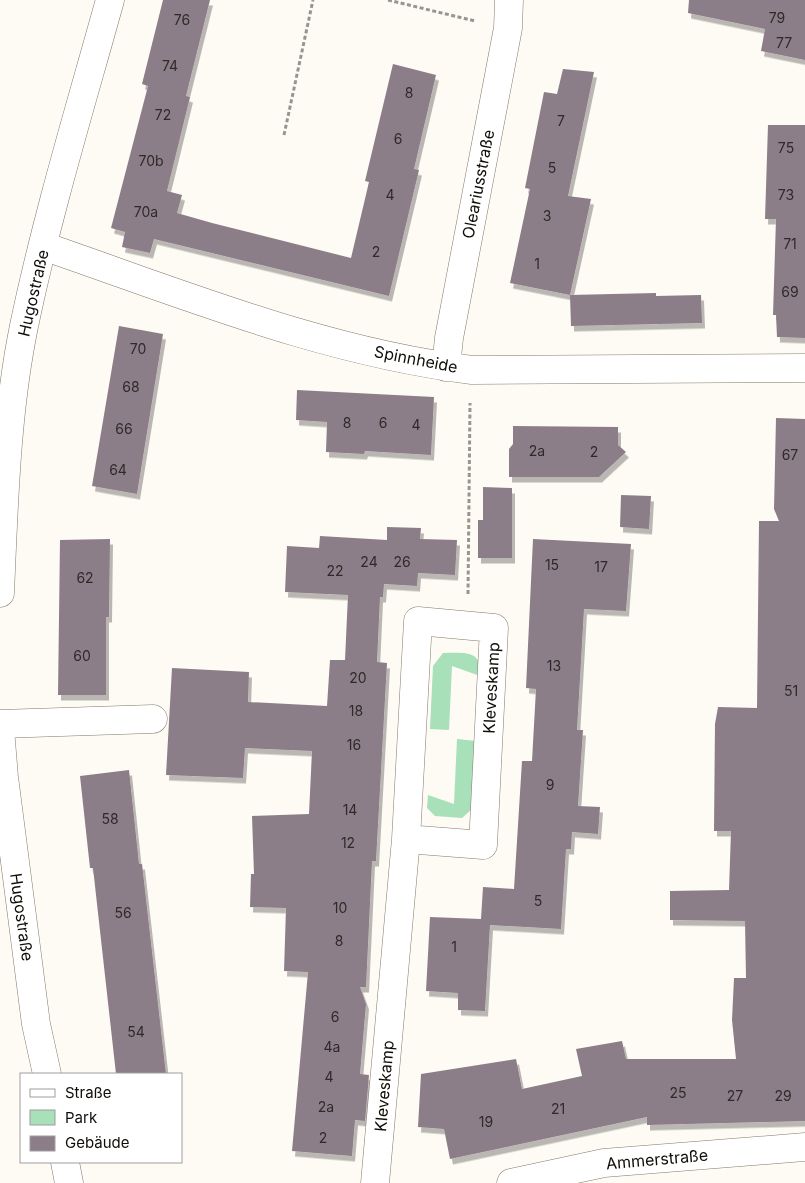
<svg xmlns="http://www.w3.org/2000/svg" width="805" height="1183" viewBox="0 0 805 1183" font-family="Inter,sans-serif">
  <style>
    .green { fill: #a7e0b9 }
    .building { fill: #8c7e88; filter: url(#shadow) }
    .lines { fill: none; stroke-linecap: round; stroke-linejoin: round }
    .minor-casing { stroke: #82796c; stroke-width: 29 }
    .path { stroke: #989590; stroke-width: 3; stroke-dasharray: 4 2.5; stroke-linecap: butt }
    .minor { stroke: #fff; stroke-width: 28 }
    .labels { text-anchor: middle; stroke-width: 4; stroke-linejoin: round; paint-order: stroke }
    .number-label { font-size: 14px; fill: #2f2929 }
    .street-label { font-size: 16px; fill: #100d09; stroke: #fff }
  </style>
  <defs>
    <filter id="shadow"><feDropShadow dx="3" dy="5.5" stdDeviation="0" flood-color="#0004"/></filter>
  </defs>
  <rect width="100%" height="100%" fill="#fefaf4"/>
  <g class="green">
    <path d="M443,653c20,0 40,-4 37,23l-28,-10 -3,64 -19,-1 3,-63z"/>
    <path d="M457,739l19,2 -4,68 -10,9 -27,-2 -8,-8 1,-13 26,9z"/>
  </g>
  <g class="building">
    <path d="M163,0h47l-24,96 4,1 -23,94 15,4 -5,18 35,10 139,35 18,-76 -4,-1 28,-117 43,11 -22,94 5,1 -30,126 -235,-57 -4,14 -28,-6 3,-15 -14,-4 37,-142 -6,-2z"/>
    <path d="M689,0h116v60l-44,-9 4,-22 -77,-16z"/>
    <path d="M563,69l31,3 -26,124 23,3 -21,96 86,-2v3l45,-1 1,28 -131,3 -1,-31 -60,-12 20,-94 -5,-1 19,-96 13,2z"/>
    <path d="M768,125h37v213l-28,-1 -1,-22h-3l3,-96h-11z"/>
    <path d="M119,326l44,8 -26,160 -45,-8z"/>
    <path d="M297,390l137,7 -3,58 -66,-4 -1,3 -38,-2 1,-30 -31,-2z"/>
    <path d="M776,418l29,1v702l-158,4v-8l-197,42 -6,-30 -26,-2 3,-53 95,-15 6,30 60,-13 -6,-27 46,-8 4,18h110l-4,-39 2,-42h12l-1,-57 -75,-1v-29l59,-1 2,-59h-17l1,-107 3,-17 39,1 2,-187h20l-5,-12z"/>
    <path d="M513,426l105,1v18l8,7 -27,25h-90v-28l4,-5z"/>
    <path d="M483,487l29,1v70h-34v-38h5z"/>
    <path d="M621,495l30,1 -2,33 -29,-2z"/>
    <path d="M387,527l34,1 -1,11 37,1 -2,35 -37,-2 -1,13 -33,-2 -1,13h-3l-3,65 10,1 -11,198h-4l-6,126h-6l6,17 -6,70 9,1 -4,46 -10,-1 -3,36 -60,-5 16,-179 -24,-1 2,-63 -36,-1 1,-33h3l-2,-58 57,-2 3,-63 -67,-3 -2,30 -77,-3 6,-107 77,4 -1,30 79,4 3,-46h15l3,-65 -63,-3 2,-46 32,2 1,-12 67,4z"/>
    <path d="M110,539l-1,78h-3v78h-48l2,-155z"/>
    <path d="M533,539l98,5 -5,67 -42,-2 -7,121h6l-5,76 22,1 -2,27 -26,-2 -1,17h-5l-5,80 -71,-4 -5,86 -27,-1v-17l-32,-2 4,-74 51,2 2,-32 31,2 8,-128h10l4,-72 -10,-1z"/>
    <path d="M129,770l10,94h3l24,210h-50l-23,-206h-3l-10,-92z"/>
  </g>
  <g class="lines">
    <g class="minor-casing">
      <g id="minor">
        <path d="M43,246c140,48 281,106 429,124l333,-2"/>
        <path d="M446,367l3,-29 59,-310 1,-28"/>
        <path d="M0,593c4,-89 6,-179 24,-267 23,-110 56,-218 86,-326"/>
        <path d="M0,724l153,-5"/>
        <path d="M0,729l4,48 32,247 11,50"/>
        <path d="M65,1162l4,21"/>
        <path d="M375,1183l31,-344 12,-218 76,7 -11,217 -77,-6"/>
        <path d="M511,1183l93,-20 201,-16"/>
      </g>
    </g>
    <g class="path">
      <path d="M388,0l87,21"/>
      <path d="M284,135l29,-135"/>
      <path d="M468,594l2,-191"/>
    </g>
    <use href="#minor" class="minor"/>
  </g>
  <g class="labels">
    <g class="number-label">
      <text x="777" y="23">79</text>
      <text x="182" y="25">76</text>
      <text x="784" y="48">77</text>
      <text x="170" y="71">74</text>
      <text x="409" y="98">8</text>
      <text x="163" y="120">72</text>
      <text x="561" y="126">7</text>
      <text x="398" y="144">6</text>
      <text x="786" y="153">75</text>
      <text x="151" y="166">70b</text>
      <text x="552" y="173">5</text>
      <text x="390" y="200">4</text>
      <text x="786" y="200">73</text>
      <text x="146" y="217">70a</text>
      <text x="547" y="221">3</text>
      <text x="790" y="249">71</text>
      <text x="376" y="257">2</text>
      <text x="537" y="269">1</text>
      <text x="790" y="297">69</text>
      <text x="138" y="354">70</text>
      <text x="131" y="392">68</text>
      <text x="347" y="428">8</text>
      <text x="383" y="428">6</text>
      <text x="416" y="430">4</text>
      <text x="124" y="434">66</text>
      <text x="537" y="456">2a</text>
      <text x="594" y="457">2</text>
      <text x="790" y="460">67</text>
      <text x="118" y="475">64</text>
      <text x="369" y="567">24</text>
      <text x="402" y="567">26</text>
      <text x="552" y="570">15</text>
      <text x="601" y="572">17</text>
      <text x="335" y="576">22</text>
      <text x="85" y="583">62</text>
      <text x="82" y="661">60</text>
      <text x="554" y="671">13</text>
      <text x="358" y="683">20</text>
      <text x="791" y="696">51</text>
      <text x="356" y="716">18</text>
      <text x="354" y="750">16</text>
      <text x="550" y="790">9</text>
      <text x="350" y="815">14</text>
      <text x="110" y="824">58</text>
      <text x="348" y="848">12</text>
      <text x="538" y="906">5</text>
      <text x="340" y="913">10</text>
      <text x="123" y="918">56</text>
      <text x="339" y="946">8</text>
      <text x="454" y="952">1</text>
      <text x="335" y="1022">6</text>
      <text x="136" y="1037">54</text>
      <text x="332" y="1052">4a</text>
      <text x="329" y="1082">4</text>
      <text x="678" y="1098">25</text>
      <text x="735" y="1101">27</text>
      <text x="783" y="1101">29</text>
      <text x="326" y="1112">2a</text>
      <text x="558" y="1114">21</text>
      <text x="486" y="1127">19</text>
      <text x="323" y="1143">2</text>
    </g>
    <g class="street-label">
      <text transform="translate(478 184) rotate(-79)" y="6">Oleariusstraße</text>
      <text transform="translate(33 293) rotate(-77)" y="6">Hugostraße</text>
      <text transform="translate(416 359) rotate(11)" y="6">Spinnheide</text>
      <text transform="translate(491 688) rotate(-87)" y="6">Kleveskamp</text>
      <text transform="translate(22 917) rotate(82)" y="6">Hugostraße</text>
      <text transform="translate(384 1086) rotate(-85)" y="6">Kleveskamp</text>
      <text transform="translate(657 1159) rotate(-5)" y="6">Ammerstraße</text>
    </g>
  </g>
  <rect x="20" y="1073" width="162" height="90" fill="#ffffff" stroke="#9f9e9d"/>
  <rect x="30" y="1089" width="25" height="8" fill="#ffffff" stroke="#9f9e9d"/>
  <text x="65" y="1098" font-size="15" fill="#100d09">Straße</text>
  <rect x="30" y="1110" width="25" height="15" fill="#a7e0b9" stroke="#9f9e9d"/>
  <text x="65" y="1123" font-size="15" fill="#100d09">Park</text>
  <rect x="30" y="1136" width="25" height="15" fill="#8c7e88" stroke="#9f9e9d"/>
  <text x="65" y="1148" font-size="15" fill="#100d09">Gebäude</text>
</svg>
